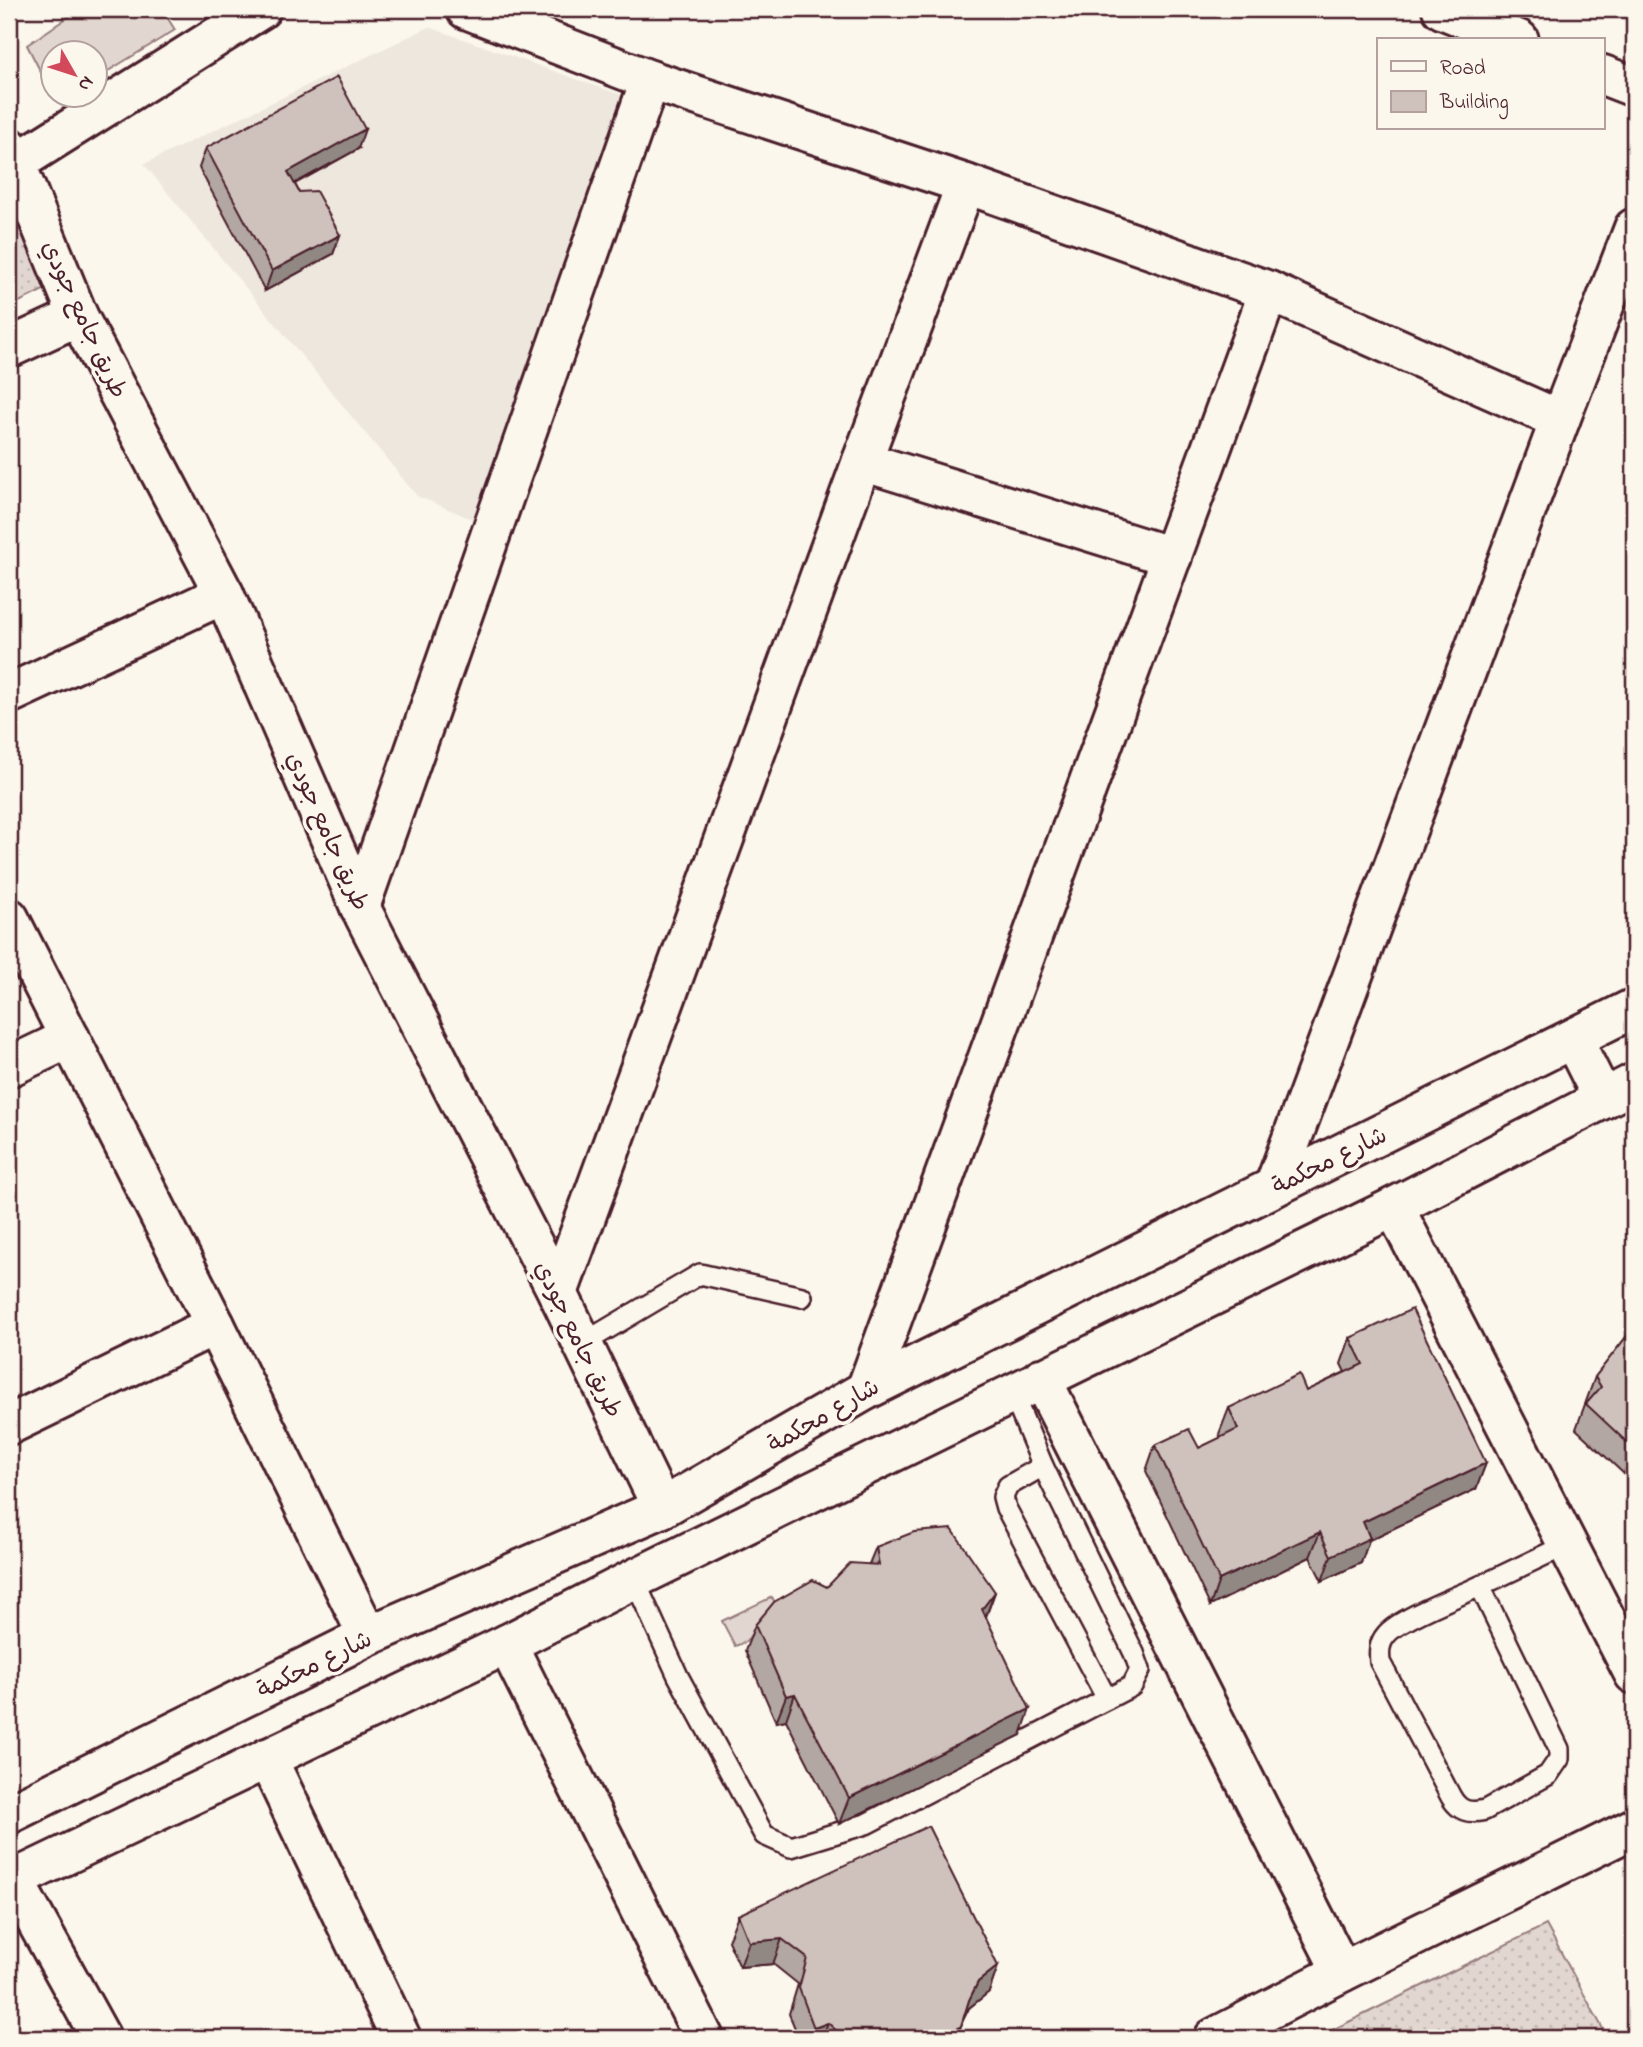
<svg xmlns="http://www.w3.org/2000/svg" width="1643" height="2047" viewBox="0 0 1643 2047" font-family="'Indie Flower','Playpen Sans Arabic',sans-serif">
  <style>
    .built { fill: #eee7de }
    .grass { fill: url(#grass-dots); stroke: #967b7e; stroke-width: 2 }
    .garden { fill: #e2d7d0; stroke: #967b7e; stroke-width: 2 }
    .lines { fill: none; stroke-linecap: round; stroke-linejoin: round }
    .service-casing { stroke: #4a1f2b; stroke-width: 24 }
    .minor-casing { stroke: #4a1f2b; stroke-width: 44 }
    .tertiary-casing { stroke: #4a1f2b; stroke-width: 44 }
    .secondary-casing { stroke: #4a1f2b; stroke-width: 44 }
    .path { stroke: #4a1f2b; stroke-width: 4.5; stroke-dasharray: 2 5; stroke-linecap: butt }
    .service { stroke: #fbf7ec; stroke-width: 19 }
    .minor { stroke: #fbf7ec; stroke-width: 38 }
    .tertiary { stroke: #fbf7ec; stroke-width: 38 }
    .secondary { stroke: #fbf7ec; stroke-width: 38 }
    .wall { fill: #b2a7a2; stroke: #4a1f2b; stroke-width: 2 }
    .shaded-wall { fill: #918884; stroke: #4a1f2b; stroke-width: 2 }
    .building { fill: #cfc2bc; stroke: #4a1f2b; stroke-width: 2 }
    .labels { text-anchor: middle; stroke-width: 7; stroke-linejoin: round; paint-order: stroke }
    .street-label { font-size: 24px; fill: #4a1f2b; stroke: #fbf7ec }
  </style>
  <defs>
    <pattern id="grass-dots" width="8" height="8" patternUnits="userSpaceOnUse" patternTransform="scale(1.75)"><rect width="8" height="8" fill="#e2d7d0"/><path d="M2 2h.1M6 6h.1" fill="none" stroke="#c3b8b3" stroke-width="1.8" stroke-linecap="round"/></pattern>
  </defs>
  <rect width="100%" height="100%" fill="#fbf7ec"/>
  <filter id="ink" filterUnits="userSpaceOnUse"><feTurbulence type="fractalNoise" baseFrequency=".0143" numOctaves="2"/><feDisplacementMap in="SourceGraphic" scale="14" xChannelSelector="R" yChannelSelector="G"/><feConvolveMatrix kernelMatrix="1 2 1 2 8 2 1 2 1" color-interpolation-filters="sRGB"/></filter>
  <g filter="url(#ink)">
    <path class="built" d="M429,27l195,69 -150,424 -57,-24 -273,-332z"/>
    <g class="grass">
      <path d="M9,165l53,116 -53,26z"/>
      <path d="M1546,1925l62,113h-292z"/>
    </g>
    <g class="garden">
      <path d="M80,9h82l13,21 -80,49 -1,-27h-42v42l-25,-49z"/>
      <path d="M772,1597l9,17 -25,13 -10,15 -11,4 -13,-25z"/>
    </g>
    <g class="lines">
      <g class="service-casing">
        <g id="service">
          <path d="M582,1344l118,-70 102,23"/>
          <path d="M1043,1466l-35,20 -5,11 3,11 101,191"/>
          <path d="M634,1579l44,97 86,159 27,12 75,-23 266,-138 8,-16 -6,-17 -91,-187 -31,-74"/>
          <path d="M1480,1586l79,163v10l-11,16 -63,35c-16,4 -26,1 -34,-13l-71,-135c-1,-10 -1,-19 6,-27 12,-16 73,-39 94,-49z"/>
          <path d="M1480,1586l88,-42"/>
        </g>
      </g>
      <g class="minor-casing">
        <g id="minor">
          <path d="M466,9l184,71 316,104 303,107 291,129"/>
          <path d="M1442,9l77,31"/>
          <path d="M1603,75l31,12"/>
          <path d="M16,163l245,-154"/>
          <path d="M9,348l69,-32"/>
          <path d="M862,461l310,96"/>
          <path d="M9,694l215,-100"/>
          <path d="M360,907l290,-827"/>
          <path d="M9,918l206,407 153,311"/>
          <path d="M9,1067l61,-29"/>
          <path d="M1274,1187l286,-767 74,-192"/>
          <path d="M1394,1207l240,467"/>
          <path d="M558,1293l304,-832 104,-277"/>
          <path d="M1041,1378l301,594"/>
          <path d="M866,1390l403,-1099"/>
          <path d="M9,1425l206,-100"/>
          <path d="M267,1758l134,280"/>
          <path d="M13,1879l88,159"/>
          <path d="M1214,2038l128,-66 292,-144"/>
        </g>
      </g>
      <g class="tertiary-casing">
        <g id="tertiary">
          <path d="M9,147l69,169 146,278 136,313 198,386 104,215"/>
          <path d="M507,1644l197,394"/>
        </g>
      </g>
      <g class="secondary-casing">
        <g id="secondary">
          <path d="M1573,1039l30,60"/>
          <path d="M9,1814l359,-178 294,-128 204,-118 768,-382"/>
          <path d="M9,1882l498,-238 127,-65 760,-372 240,-124"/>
        </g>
      </g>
      <path class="path" d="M1634,1976v1"/>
      <use href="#service" class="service"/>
      <use href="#minor" class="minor"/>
      <use href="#tertiary" class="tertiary"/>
      <use href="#secondary" class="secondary"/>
    </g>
    <g class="wall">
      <path d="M206,148l152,1 -63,35 4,8 41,43 -7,19 -68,37 -66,-123z"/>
      <path d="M1634,1267v31l-2,-4z"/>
      <path d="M1634,1327v134l-10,13 -48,-45 19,-52z"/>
      <path d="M1350,1338l136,125 -10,26 -107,51 -8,23 -39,18 -12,-24 -100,49 -64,-135 9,-26 44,3 22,-10 -2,-4 10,-26 77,-17 39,-19 -4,-8z"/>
      <path d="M876,1547l119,45 -9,25 35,118 -182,89 -53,-104 -10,2 -31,-71 10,-26 114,-61z"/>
      <path d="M738,1915l260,51 -9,26 -20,16 -6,12 -7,18h-157l-10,-24 9,-30 -25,-20 -33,3 -12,-26z"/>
    </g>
    <g class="shaded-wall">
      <path d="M365,129l-7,20 -77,42 7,-19z"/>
      <path d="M340,235l-7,19 -68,37 7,-20z"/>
      <path d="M1634,1448v13l-10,13z"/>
      <path d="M1486,1463l-10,26 -107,51 -8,23 -39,18 9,-25 32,-34z"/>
      <path d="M1320,1532l-10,25 -100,49 9,-26z"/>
      <path d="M995,1592l-10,26 -3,-9z"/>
      <path d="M795,1694l-9,26 -10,2 10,-26z"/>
      <path d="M1030,1709l-9,26 -182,89 10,-26z"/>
      <path d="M782,1939l-9,25 -33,3 9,-25z"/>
      <path d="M998,1966l-9,26 -20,16 -9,18 9,-26 9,-18z"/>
      <path d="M828,2023l-6,15h-12l4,-10z"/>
      <path d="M961,2026l-5,12h-12z"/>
    </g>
    <g class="building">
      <path d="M337,77l28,52 -77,43 11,20 17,-1 24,44 -68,36 -66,-123z"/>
      <path d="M1412,1309l74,154 -123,59 7,16 -39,18 -11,-24 -101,48 -64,-135 34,-16 10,19 39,-19 -9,-21 70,-34 7,17 57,-27 -13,-26z"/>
      <path d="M1634,1327v122l-48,-45 15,-17 -6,-10z"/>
      <path d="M952,1529l43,63 -13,17 48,100 -181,89 -54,-104 -9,2 -31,-71 19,-23 39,-22 14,7 23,-24 29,2 -3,-18 38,-15z"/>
      <path d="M928,1826l70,140 -20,16 -9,18 -8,26 -17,12h-100l-16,-15 -14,5 -15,-40 8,-30 -25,-19 -33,3 -11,-27z"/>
      <path d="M1054,2033l3,5h-14z"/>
    </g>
  </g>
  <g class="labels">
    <g class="street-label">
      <text transform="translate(85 319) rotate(65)" y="8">طريق جامع جودي</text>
      <text transform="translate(328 831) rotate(66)" y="8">طريق جامع جودي</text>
      <text transform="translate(1329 1160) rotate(-26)" y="8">شارع محكمة</text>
      <text transform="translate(579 1339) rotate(64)" y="8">طريق جامع جودي</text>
      <text transform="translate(823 1415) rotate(-30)" y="8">شارع محكمة</text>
      <text transform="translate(314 1664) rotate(-26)" y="8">شارع محكمة</text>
    </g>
  </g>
  <rect width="1643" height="2047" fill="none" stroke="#fbf7ec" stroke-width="35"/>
  <rect x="18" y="18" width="1608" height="2012" fill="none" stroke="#4a1f2b" stroke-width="2.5" filter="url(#ink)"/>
  <rect x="1377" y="38" width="228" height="91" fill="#fbf7ec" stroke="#b4a19f" stroke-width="2"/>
  <rect x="1391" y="61" width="35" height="10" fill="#fbf7ec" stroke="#b4a19f" stroke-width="2"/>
  <text x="1440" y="74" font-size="21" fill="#4a1f2b">Road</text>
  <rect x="1391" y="91" width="35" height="21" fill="#cfc2bc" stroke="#b4a19f" stroke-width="2"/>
  <text x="1440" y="108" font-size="21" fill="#4a1f2b">Building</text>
  <g transform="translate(74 74) rotate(129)"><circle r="33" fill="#fbf7ec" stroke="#b4a19f" stroke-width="2"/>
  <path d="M0-5L12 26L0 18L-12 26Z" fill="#d1495b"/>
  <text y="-10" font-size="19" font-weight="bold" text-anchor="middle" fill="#4a1f2b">N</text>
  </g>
</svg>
